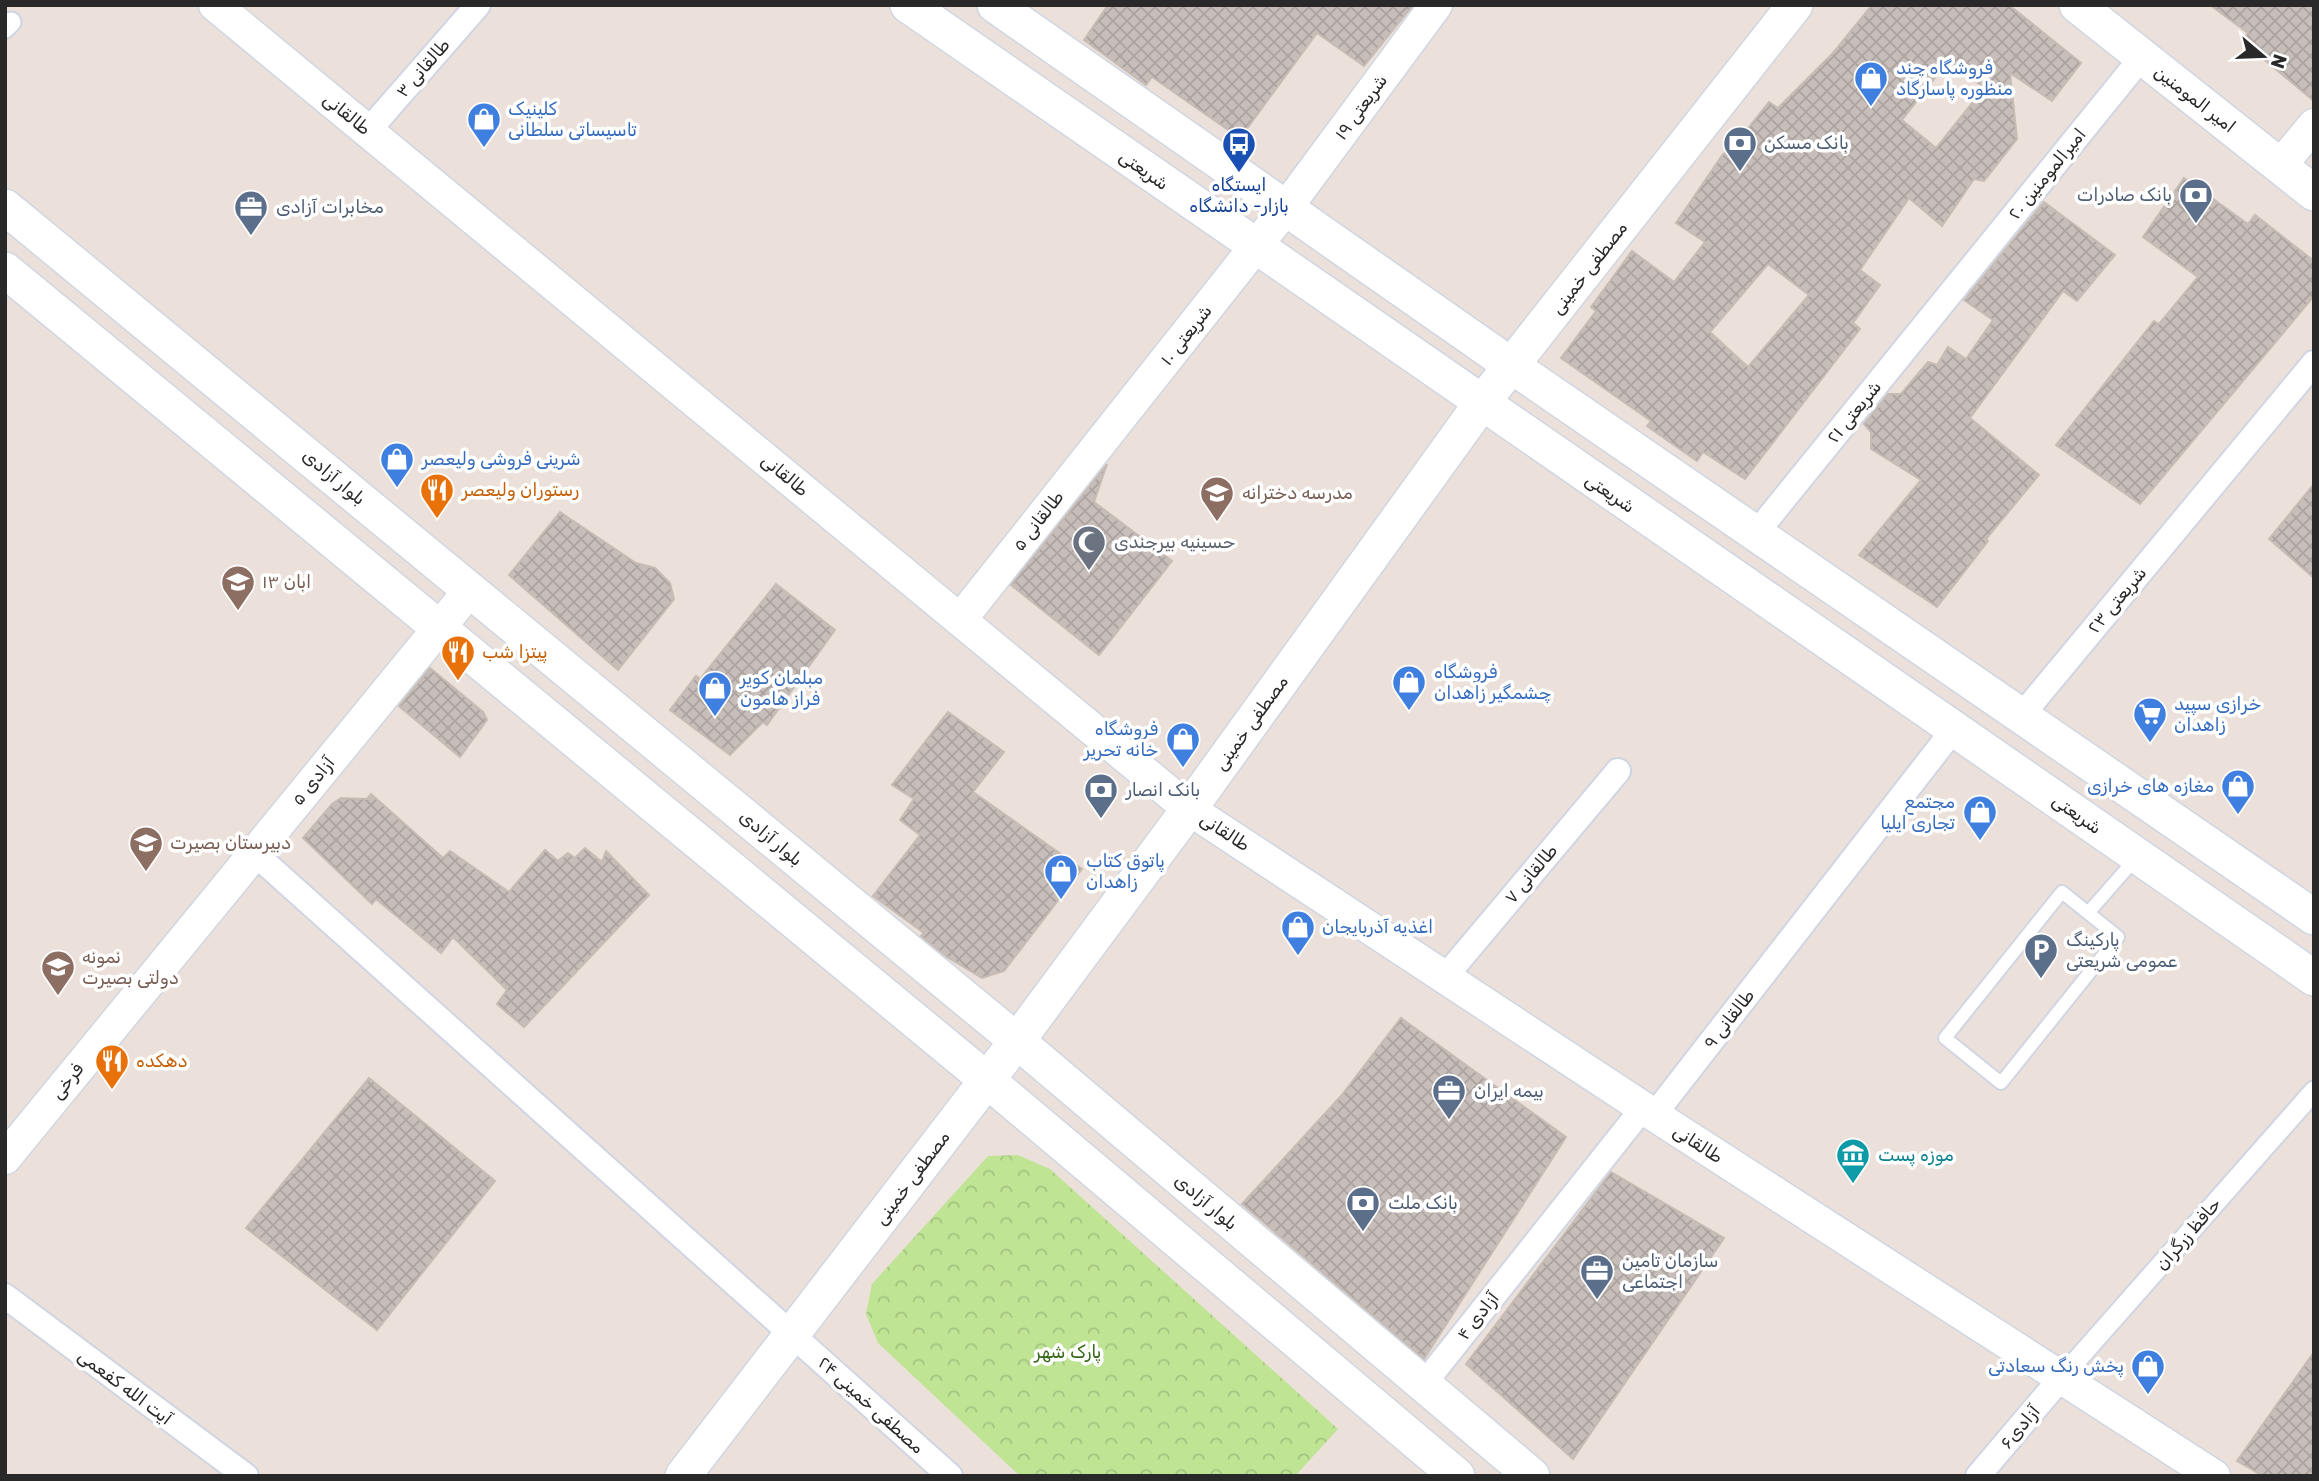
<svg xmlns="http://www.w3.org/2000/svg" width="2319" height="1481" viewBox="0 0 2319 1481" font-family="Rubik,'Noto Naskh Arabic',sans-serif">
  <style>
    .forest { fill: url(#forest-crowns) }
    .building { fill: url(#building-cross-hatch); stroke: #c7bcb4; stroke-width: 2; fill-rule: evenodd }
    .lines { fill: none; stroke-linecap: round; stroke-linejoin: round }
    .service-casing { stroke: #cfd6e2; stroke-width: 16 }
    .pedestrian-casing { stroke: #cfd6e2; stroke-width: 23 }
    .minor-casing { stroke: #cfd6e2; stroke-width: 28 }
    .tertiary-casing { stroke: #cfd6e2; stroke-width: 35 }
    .secondary-casing { stroke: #cfd6e2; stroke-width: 38 }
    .service { stroke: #fff; stroke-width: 12 }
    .pedestrian { stroke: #fff; stroke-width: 19 }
    .minor { stroke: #fff; stroke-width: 24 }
    .tertiary { stroke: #fff; stroke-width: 32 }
    .secondary { stroke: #fff; stroke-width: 35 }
    .labels { text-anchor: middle; stroke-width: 7; stroke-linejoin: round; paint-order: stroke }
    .street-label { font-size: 18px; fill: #292929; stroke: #fff }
    .shop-label { font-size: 18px; fill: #366cbe; stroke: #fff; text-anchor: start }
    .service-label { font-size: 18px; fill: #4e5e75; stroke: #fff; text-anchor: start }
    .transit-label { font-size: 18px; fill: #164399; stroke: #fff }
    .food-label { font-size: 18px; fill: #c56008; stroke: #fff; text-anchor: start }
    .education-label { font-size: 18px; fill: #785e54; stroke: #fff; text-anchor: start }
    .worship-label { font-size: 18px; fill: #5b616d; stroke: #fff; text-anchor: start }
    .culture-label { font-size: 18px; fill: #0d838f; stroke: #fff; text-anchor: start }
    .park-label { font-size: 18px; fill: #366717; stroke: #fff }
  </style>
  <defs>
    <pattern id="forest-crowns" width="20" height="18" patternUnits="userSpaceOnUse" patternTransform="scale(1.75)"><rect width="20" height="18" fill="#bee494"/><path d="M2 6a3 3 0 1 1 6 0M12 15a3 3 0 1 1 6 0" fill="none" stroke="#a3c480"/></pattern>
    <pattern id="building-cross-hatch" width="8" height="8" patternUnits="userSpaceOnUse" patternTransform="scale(1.75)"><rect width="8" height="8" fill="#c7beba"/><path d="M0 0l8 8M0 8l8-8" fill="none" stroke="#aba3a0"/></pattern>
  </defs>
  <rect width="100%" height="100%" fill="#ece1da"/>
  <path class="forest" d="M1018,1155l32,14 288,260 -43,47h-275l-142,-133 -12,-29 6,-30 116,-128z"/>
  <g class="building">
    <path d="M1108,5h305l-49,61 -47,-33 -77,105 -88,-61 -6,8 -62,-45z"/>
    <path d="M1872,5h137l72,58 -29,38 -42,-28 7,66 -33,42 -10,-2 -32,47 -33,-28 -49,72 20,15 -27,38 7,6 -115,150 -42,-27 -6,9 -50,-35 4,-5 -90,-63 35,-47 -5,-4 41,-56 42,31 31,-40 -29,-19 47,-69 6,-2 40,-50 9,6 55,-55zM1949,60l35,28 -48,60 -34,-28zM1768,264l41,31 -61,72 -38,-35z"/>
    <path d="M2210,5h104v96l-72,-60 6,-8z"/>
    <path d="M2184,178l64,46 7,-9 59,46v35l-174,208 -84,-59 98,-124 5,3 39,-47 -55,-40z"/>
    <path d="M2044,202l71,53 -38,46 -14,-10 -93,127 69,57 -53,64 2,2 -51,66 -78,-52 62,-75 -50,-31v-17l-7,-8 24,-30h13l27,-32 9,3 11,-18 18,12 27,-39 -29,-20z"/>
    <path d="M1107,464l-13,38 78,59 -73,94 -88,-70z"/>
    <path d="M2314,484v94l-45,-39z"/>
    <path d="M560,512l76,51 19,5 15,15 4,16 -56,71 -109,-95z"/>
    <path d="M776,584l59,46 -68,95 -4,-3 -33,33 -60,-45 26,-34 4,3z"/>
    <path d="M430,668l53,44 4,8 -27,37 -61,-51z"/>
    <path d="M948,712l56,40 -31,40 109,77 -78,102 -22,7 -35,-21 -26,-21 3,-3 -51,-37 47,-61 -20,-15 14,-21 -22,-14z"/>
    <path d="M371,794l72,64 7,-7 59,41 36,-42 13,11 10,-8 7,5 10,-10 17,14 4,-11 43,44 -125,132 -27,-23 10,-14 -54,-53 -12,16 -65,-54 -4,5 -69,-66 29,-34 9,-6 26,1z"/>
    <path d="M1401,1018l165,119 -142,222 -182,-155 99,-108z"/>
    <path d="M369,1078l126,103 -118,149 -131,-102z"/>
    <path d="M1611,1172l113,66 -151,221 -107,-95z"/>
    <path d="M2314,1352v124h-51l-26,-15z"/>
  </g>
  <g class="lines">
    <g class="service-casing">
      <g id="service">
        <path d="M2062,892l56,45 -117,146 -56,-45z"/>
        <path d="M2088,913l49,-56"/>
      </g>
    </g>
    <g class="pedestrian-casing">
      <g id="pedestrian">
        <path d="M5,28l6,-6"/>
        <path d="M2061,1378l253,-287"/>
      </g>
    </g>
    <g class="minor-casing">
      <g id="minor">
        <path d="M368,131l110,-126"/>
        <path d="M1757,532l385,-475"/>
        <path d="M2022,715l292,-352"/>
        <path d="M254,853l696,623"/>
        <path d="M1445,977l173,-206"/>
        <path d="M1654,1115l300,-386"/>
        <path d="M5,1296l241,180"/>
        <path d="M1423,1385l220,-277"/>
        <path d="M1978,1476l83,-98"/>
      </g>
    </g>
    <g class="tertiary-casing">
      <g id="tertiary">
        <path d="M215,5l974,804 465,306 560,361"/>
        <path d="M2280,166l34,-41"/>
        <path d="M960,620l326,-412 150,-203"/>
        <path d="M5,1158l465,-568"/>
      </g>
    </g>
    <g class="secondary-casing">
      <g id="secondary">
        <path d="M908,5l1406,973"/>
        <path d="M995,5l517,361 802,551"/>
        <path d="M2077,5l237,188"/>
        <path d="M5,207l1012,834 515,435"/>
        <path d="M5,270l982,810 470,396"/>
        <path d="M683,1476l334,-435 172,-232 292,-405 314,-399"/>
      </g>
    </g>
    <use href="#service" class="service"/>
    <use href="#pedestrian" class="pedestrian"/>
    <use href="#minor" class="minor"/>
    <use href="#tertiary" class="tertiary"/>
    <use href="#secondary" class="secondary"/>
  </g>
  <defs>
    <g id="shop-pin" transform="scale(1.75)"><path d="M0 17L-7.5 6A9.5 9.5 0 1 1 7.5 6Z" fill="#3f7fe0" stroke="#fff"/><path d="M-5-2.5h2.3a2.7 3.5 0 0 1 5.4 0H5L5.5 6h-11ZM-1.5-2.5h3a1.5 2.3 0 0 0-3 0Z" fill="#fff"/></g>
    <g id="bank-pin" transform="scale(1.75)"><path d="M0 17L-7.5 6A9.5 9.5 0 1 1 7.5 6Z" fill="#5c6f8a" stroke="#fff"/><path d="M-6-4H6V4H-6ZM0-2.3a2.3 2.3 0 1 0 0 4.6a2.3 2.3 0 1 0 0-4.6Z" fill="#fff"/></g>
    <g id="bus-pin" transform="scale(1.75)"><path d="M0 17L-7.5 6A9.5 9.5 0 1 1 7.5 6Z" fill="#1a4fb4" stroke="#fff"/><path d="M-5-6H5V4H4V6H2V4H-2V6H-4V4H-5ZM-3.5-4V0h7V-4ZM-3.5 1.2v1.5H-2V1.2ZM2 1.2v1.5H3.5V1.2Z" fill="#fff"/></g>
    <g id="office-pin" transform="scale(1.75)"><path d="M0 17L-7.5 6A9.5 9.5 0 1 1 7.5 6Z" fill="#5c6f8a" stroke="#fff"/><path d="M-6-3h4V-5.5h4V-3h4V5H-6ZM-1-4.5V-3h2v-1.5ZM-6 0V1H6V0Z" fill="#fff"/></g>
    <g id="restaurant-pin" transform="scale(1.75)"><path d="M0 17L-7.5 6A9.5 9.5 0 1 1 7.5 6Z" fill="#e8710a" stroke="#fff"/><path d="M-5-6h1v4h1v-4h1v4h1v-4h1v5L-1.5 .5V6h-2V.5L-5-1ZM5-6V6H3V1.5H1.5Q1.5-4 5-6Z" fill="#fff"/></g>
    <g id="school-pin" transform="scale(1.75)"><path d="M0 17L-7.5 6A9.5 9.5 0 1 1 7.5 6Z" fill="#8d6e63" stroke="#fff"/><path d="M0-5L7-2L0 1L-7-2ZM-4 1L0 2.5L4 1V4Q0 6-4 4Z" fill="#fff"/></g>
    <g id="mosque-pin" transform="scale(1.75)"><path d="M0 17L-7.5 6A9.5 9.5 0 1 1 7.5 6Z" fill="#6b7280" stroke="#fff"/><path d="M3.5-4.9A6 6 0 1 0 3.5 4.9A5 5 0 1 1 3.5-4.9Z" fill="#fff"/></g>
    <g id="supermarket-pin" transform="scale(1.75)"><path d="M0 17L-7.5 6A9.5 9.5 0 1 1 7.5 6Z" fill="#3f7fe0" stroke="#fff"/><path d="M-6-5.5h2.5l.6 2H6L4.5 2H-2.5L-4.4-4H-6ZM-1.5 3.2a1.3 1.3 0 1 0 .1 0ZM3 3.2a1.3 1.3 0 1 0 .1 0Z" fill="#fff"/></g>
    <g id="parking-pin" transform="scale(1.75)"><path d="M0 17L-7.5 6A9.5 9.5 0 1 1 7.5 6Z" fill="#5c6f8a" stroke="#fff"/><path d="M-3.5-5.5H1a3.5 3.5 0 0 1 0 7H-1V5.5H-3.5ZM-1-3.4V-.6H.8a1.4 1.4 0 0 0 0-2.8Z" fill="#fff"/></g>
    <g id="museum-pin" transform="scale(1.75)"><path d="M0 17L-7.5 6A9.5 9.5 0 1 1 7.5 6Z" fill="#0f9aa8" stroke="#fff"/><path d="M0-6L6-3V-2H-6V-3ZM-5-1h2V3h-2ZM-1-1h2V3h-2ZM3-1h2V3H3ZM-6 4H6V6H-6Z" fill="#fff"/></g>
  </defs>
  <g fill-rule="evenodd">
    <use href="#shop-pin" x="1871" y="78"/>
    <use href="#shop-pin" x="484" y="119"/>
    <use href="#bank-pin" x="1740" y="143"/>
    <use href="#bus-pin" x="1239" y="144"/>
    <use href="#bank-pin" x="2196" y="195"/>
    <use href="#office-pin" x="251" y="207"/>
    <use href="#shop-pin" x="397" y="459"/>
    <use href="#restaurant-pin" x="437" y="490"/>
    <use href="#school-pin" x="1217" y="493"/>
    <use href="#mosque-pin" x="1089" y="542"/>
    <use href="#school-pin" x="238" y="582"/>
    <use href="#restaurant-pin" x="458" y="652"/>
    <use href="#shop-pin" x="1409" y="682"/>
    <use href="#shop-pin" x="715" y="688"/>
    <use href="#supermarket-pin" x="2150" y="714"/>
    <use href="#shop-pin" x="1183" y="739"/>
    <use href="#shop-pin" x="2238" y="786"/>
    <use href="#bank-pin" x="1101" y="790"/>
    <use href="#shop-pin" x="1980" y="812"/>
    <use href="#school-pin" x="146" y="843"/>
    <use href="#shop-pin" x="1061" y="871"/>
    <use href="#shop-pin" x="1298" y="927"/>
    <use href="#parking-pin" x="2041" y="950"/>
    <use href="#school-pin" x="58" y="967"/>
    <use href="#restaurant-pin" x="112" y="1061"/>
    <use href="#office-pin" x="1449" y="1091"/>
    <use href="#museum-pin" x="1853" y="1155"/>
    <use href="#bank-pin" x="1363" y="1203"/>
    <use href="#office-pin" x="1597" y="1271"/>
    <use href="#shop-pin" x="2148" y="1366"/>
  </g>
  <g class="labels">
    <g class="street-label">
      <text transform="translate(423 68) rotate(-49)" y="6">طالقانی ۳</text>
      <text transform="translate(2195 99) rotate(38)" y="6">امیر المومنین</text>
      <text transform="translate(1361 107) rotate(-54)" y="6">شریعتی ۱۹</text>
      <text transform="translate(347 114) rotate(39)" y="6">طالقانی</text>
      <text transform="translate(1144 170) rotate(35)" y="6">شریعتی</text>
      <text transform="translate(2047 174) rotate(-51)" y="6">امیرالمومنین ۲۰</text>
      <text transform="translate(1589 268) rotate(-52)" y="6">مصطفی خمینی</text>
      <text transform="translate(1186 335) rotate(-52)" y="6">شریعتی ۱۰</text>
      <text transform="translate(1854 412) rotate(-51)" y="6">شریعتی ۲۱</text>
      <text transform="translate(785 475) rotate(40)" y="6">طالقانی</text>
      <text transform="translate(334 477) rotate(40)" y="6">بلوار آزادی</text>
      <text transform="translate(1610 493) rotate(34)" y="6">شریعتی</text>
      <text transform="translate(1038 521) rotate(-52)" y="6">طالقانی ۵</text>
      <text transform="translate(2117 600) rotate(-50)" y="6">شریعتی ۲۳</text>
      <text transform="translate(1251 723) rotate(-54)" y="6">مصطفی خمینی</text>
      <text transform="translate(313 781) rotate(-51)" y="6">آزادی ۵</text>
      <text transform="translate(2077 814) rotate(35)" y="6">شریعتی</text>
      <text transform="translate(1225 832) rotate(33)" y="6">طالقانی</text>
      <text transform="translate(771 838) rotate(40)" y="6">بلوار آزادی</text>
      <text transform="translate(1531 874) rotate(-50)" y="6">طالقانی ۷</text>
      <text transform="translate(1729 1019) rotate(-52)" y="6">طالقانی ۹</text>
      <text transform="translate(67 1081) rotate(-51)" y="6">فرخی</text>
      <text transform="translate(1698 1144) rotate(33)" y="6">طالقانی</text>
      <text transform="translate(912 1178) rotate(-53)" y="6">مصطفی خمینی</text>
      <text transform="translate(1206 1202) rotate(40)" y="6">بلوار آزادی</text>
      <text transform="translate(2188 1234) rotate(-49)" y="6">حافظ زرگران</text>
      <text transform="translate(1478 1316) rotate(-52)" y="6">آزادی ۴</text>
      <text transform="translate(125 1387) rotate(37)" y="6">آیت الله کفعمی</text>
      <text transform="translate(871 1405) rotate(42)" y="6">مصطفی خمینی ۲۴</text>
      <text transform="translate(2020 1427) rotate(-50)" y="6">آزادی۶</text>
    </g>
    <g class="shop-label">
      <text x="1896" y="74">فروشگاه چند<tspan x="1896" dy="21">منظوره پاسارگاد</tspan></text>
      <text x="508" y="115">کلینیک<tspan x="508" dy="21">تاسیساتی سلطانی</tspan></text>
      <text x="422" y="465">شرینی فروشی ولیعصر</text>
      <text x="1434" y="678">فروشگاه<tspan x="1434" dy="21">چشمگیر زاهدان</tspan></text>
      <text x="740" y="684">مبلمان کویر<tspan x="740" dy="21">فراز هامون</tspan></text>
      <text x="2174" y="710">خرازی سپید<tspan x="2174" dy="21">زاهدان</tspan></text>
      <text x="1158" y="735" text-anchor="end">فروشگاه<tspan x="1158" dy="21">خانه تحریر</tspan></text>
      <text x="2214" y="792" text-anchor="end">مغازه های خرازی</text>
      <text x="1955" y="808" text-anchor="end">مجتمع<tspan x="1955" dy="21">تجاری ایلیا</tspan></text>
      <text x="1086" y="867">پاتوق کتاب<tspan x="1086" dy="21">زاهدان</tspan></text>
      <text x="1322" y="933">اغذیه آذربایجان</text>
      <text x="2124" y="1372" text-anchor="end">پخش رنگ سعادتی</text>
    </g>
    <g class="service-label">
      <text x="1764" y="149">بانک مسکن</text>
      <text x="2172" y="201" text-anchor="end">بانک صادرات</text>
      <text x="276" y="213">مخابرات آزادی</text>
      <text x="1126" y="796">بانک انصار</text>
      <text x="2066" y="946">پارکینگ<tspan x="2066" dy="21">عمومی شریعتی</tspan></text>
      <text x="1474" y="1097">بیمه ایران</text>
      <text x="1388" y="1209">بانک ملت</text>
      <text x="1622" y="1267">سازمان تامین<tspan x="1622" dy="21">اجتماعی</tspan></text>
    </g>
    <g class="transit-label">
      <text x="1239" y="191">ایستگاه<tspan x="1239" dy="21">بازار- دانشگاه</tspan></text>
    </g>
    <g class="food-label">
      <text x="462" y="496">رستوران ولیعصر</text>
      <text x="482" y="658">پیتزا شب</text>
      <text x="136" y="1067">دهکده</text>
    </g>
    <g class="education-label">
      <text x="1242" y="499">مدرسه دخترانه</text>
      <text x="262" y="588">۱۳ ابان</text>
      <text x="170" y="849">دبیرستان بصیرت</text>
      <text x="82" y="963">نمونه<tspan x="82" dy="21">دولتی بصیرت</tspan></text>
    </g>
    <g class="worship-label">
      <text x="1114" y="548">حسینیه بیرجندی</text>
    </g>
    <g class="culture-label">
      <text x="1878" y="1161">موزه پست</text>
    </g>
    <g class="park-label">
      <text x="1068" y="1358">پارک شهر</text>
    </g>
  </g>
  <rect width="2319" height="1481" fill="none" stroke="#292929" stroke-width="14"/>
  <g transform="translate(2263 56) rotate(109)" stroke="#ffffff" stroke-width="5" paint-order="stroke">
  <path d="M0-5L12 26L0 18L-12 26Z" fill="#292929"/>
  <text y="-10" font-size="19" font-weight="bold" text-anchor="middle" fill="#292929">N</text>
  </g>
</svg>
